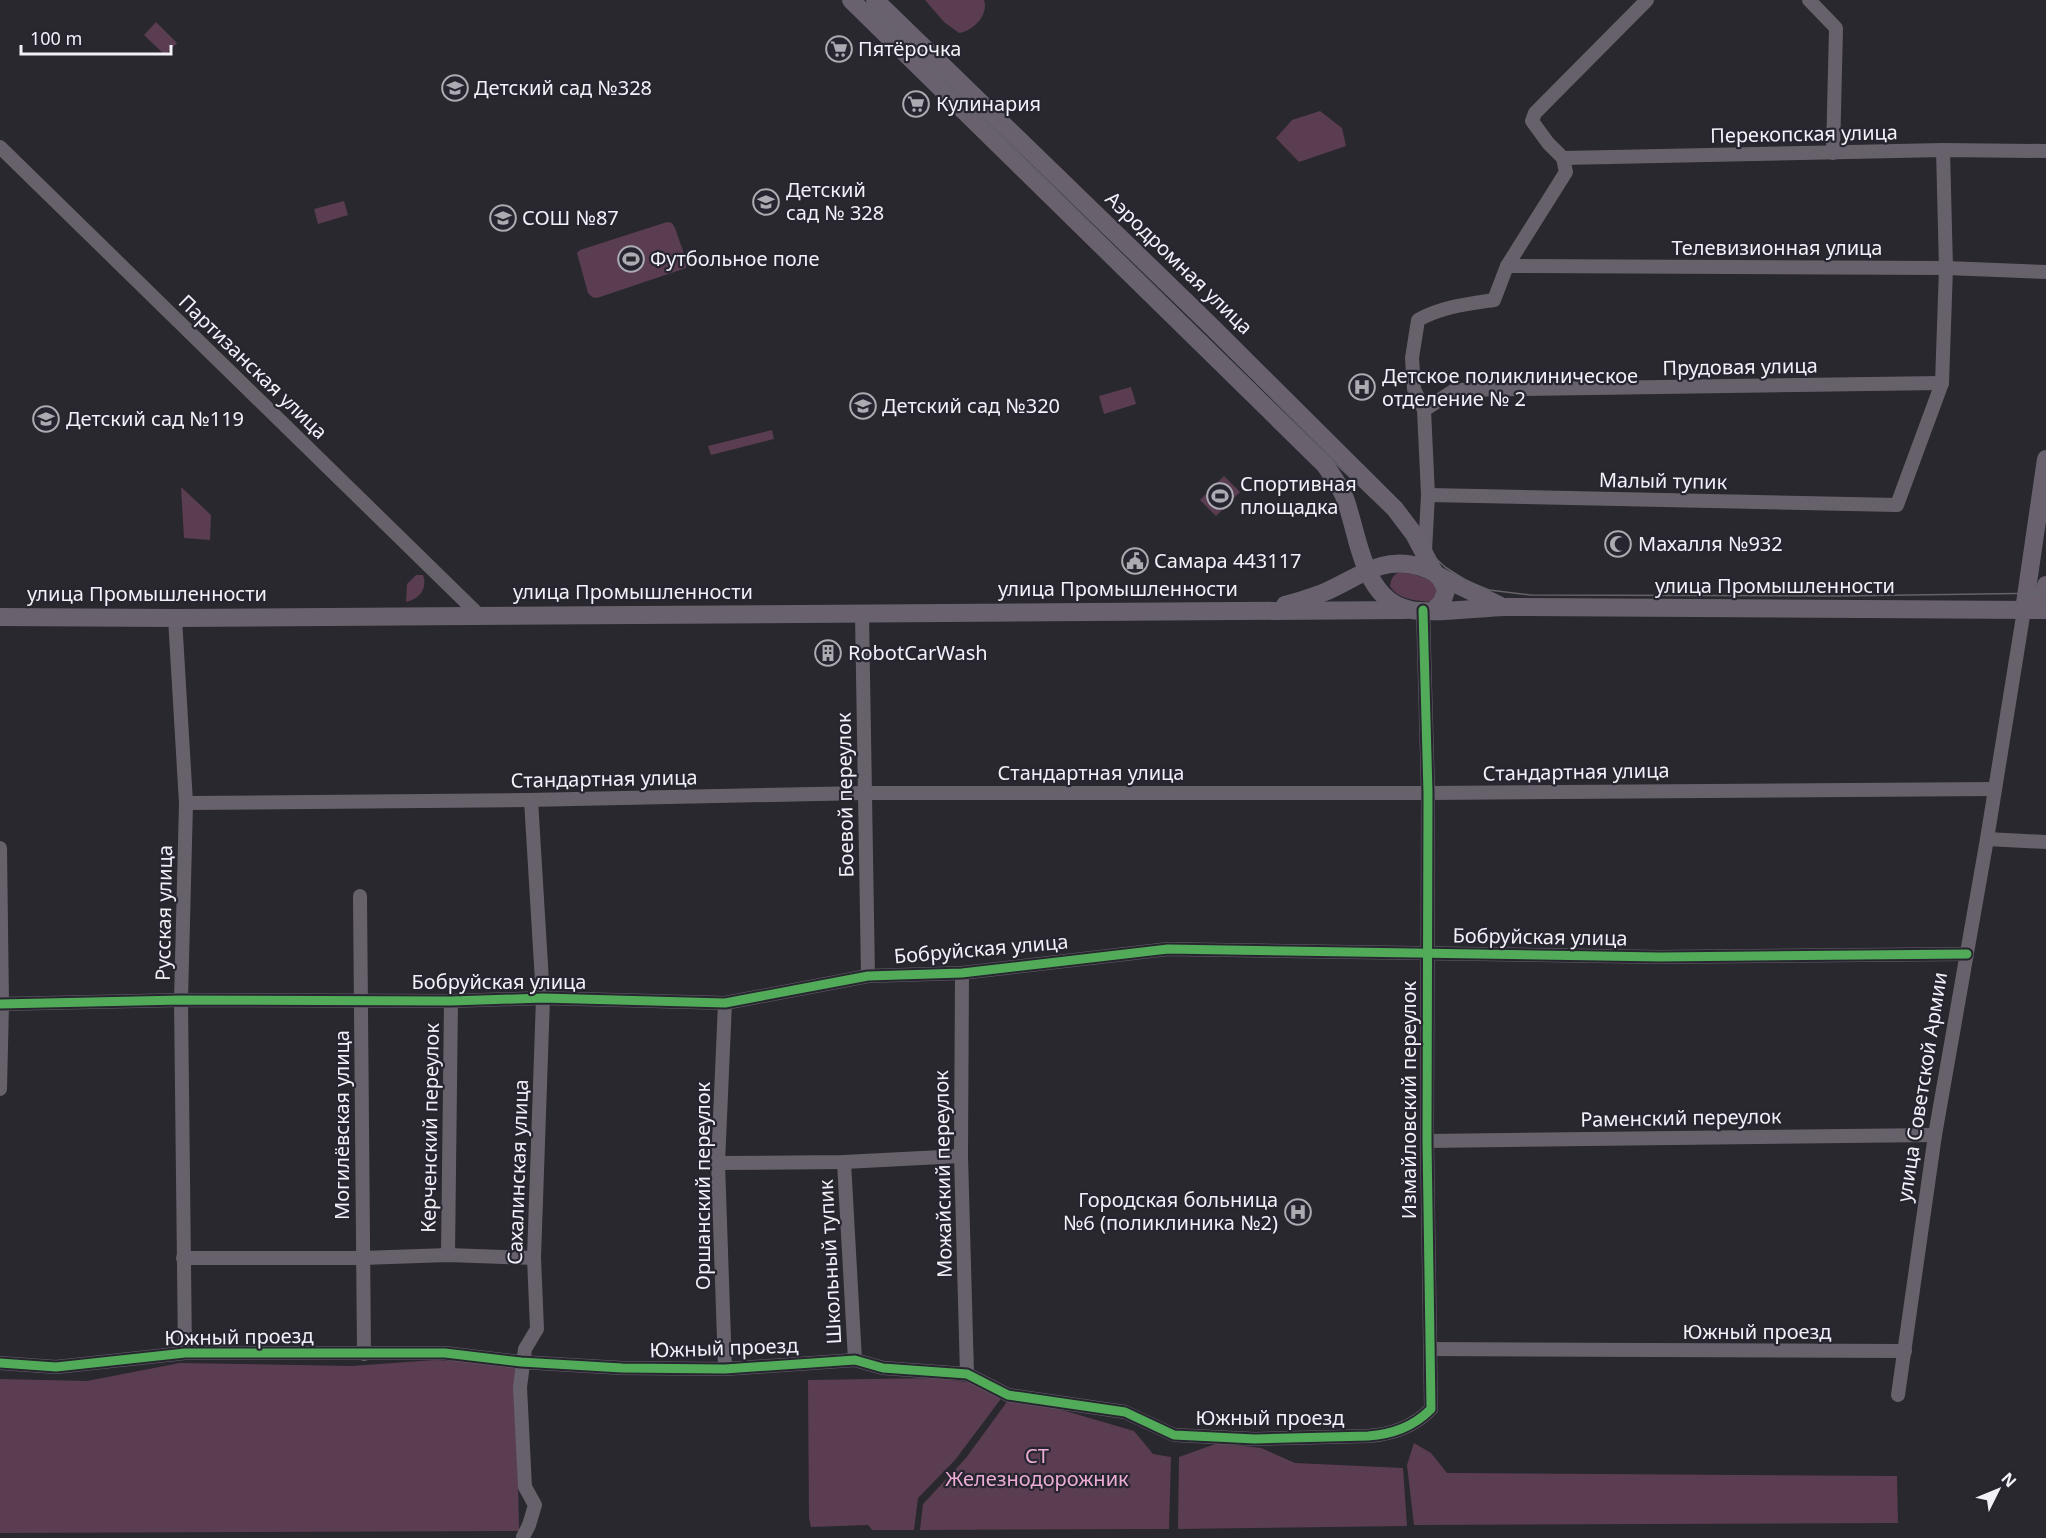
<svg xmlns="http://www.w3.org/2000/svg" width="2046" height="1538" viewBox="0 0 2046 1538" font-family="'Noto Sans',sans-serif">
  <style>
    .green { fill: #5b3d51 }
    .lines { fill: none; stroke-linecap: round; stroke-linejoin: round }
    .minor { stroke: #67616b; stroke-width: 14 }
    .major { stroke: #69626e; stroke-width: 18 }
    .tram { stroke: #65626a; stroke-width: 1.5 }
    .cycleway-casing { stroke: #272630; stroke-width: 13 }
    .cycleway { stroke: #51ab58; stroke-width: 9 }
    .labels { text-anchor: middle; stroke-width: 4.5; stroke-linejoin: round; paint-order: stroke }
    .poi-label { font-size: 20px; fill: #f1f1f7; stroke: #272630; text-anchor: start }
    .street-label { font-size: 20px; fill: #f1f1f7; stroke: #272630 }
    .park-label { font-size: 20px; fill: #edacd5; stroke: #272630 }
  </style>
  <rect width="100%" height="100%" fill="#29282e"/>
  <g class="green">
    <path d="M925,0h59c5,15 -11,31 -25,33l-15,-11z"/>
    <path d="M156,22l21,21 -12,12 -21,-20z"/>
    <path d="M1320,111l22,17 4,18 -47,16 -23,-24 16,-18z"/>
    <path d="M344,201l4,14 -30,9 -4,-15z"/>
    <path d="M667,222l5,1 3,5 12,34 -1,6 -89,30 -5,-1 -4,-4 -11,-40 3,-3z"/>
    <path d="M1131,387l5,17 -32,10 -5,-18z"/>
    <path d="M772,430l2,9 -63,16 -3,-9z"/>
    <path d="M1224,476l16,16 -24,24 -16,-16z"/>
    <path d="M181,487l30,28 -1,25 -26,-2z"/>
    <path d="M1399,572l14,2 25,9 -2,19c-16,-1 -37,-1 -46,-16 1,-7 3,-11 9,-14z"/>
    <path d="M416,575h7c5,14 -4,24 -17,27l1,-18z"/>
    <path d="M435,1360l84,4 -3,22 3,145 -519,2v-154l87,2 93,-18 172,3z"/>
    <path d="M936,1378l39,5 25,12v5l-45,60 -37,38 -4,32h-42l-4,-5 -57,2 -2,-9 -1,-138z"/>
    <path d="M1009,1399l22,2 103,30 19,23 18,3 -2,72 -249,1 3,-26 43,-46z"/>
    <path d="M1218,1443l43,5 34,15 108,5 4,58 -229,3 1,-72z"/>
    <path d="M1414,1443l17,10 16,20 450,3 1,47 -484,2 -7,-60z"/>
  </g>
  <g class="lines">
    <g class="minor">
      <path d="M1647,0l-112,113 -3,8 16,22 15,15 3,14 -59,94 -13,34c-27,4 -53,7 -76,20l-6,38 2,31 10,21 31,-20 487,-7"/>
      <path d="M1809,0l27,28 -3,125"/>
      <path d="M0,147l478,467"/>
      <path d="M1563,158l380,-8 103,1"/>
      <path d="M1507,266l439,2 100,4"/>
      <path d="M1424,410l4,85 -3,56"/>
      <path d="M1428,495l469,10 45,-122 4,-115 -3,-118"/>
      <path d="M862,614l6,362"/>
      <path d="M175,618l11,185 -5,197 4,353"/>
      <path d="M186,803l342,-3 336,-7h564l567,-4"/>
      <path d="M1987,839l59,3"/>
      <path d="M0,848l2,156 -2,85"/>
      <path d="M360,896l4,458"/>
      <path d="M962,973l-1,183 6,218"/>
      <path d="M725,1003l-7,160 7,206"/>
      <path d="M0,1004l181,-4 270,1 92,-3 182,5 143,-27 94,-3 206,-24 492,8 307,-3"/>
      <path d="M1427,1141l508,-6"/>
      <path d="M844,1162l11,198"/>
      <path d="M718,1163l126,-1 117,-6"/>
      <path d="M448,1255l3,-254"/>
      <path d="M183,1258h179l86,-3 86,3"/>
      <path d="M1430,1349l475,2"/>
      <path d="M0,1363l56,4 129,-14h260l76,9 101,6 103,1 130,-9 28,8 84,6 41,21 117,17 49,23 81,4 113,-3c25,-2 45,-9 63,-27l-4,-268 1,-348 -5,-183"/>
      <path d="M1898,1395l37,-260 52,-296 37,-229"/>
      <path d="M523,1537l6,-12 6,-20 -10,-18 -5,-100 5,-38 12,-20 -3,-71 9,-260 -12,-198"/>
    </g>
    <g class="major">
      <path d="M851,0l474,465c7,10 14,20 19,31 15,37 17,105 67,114 24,4 67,-2 93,-3l542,3"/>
      <path d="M875,0l332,322 188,187 19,25 20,38"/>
      <path d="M1439,576l60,29"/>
      <path d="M1285,605c14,-4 28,-8 40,-13 34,-15 57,-37 96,-25 15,5 21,9 25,24l-4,11 -8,8"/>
      <path d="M2024,610l22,-151"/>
      <path d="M2024,610c11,-7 20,-12 22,-25"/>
      <path d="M0,617l175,1 1231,-8"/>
    </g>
    <path class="tram" d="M860,0l476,464 109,103 22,14 22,9 42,5 308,1 207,-3"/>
    <g class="cycleway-casing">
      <g id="cycleway">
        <path d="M0,1004l181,-4 270,1 92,-3 182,5 143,-27 94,-3 206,-24 492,8 307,-3"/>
        <path d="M0,1363l56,4 129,-14h260l76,9 101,6 103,1 130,-9 28,8 84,6 41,21 117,17 49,23 81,4 113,-3c25,-2 45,-9 63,-27l-4,-268 1,-348 -5,-183"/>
      </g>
    </g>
    <use href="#cycleway" class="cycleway"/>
  </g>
  <defs>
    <g id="supermarket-ring" transform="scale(1.35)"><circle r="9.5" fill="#272630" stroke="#ababb1" stroke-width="1.5"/><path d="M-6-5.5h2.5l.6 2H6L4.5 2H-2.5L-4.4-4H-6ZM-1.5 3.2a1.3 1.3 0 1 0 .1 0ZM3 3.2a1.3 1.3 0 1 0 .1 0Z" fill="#ababb1"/></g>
    <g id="school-ring" transform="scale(1.35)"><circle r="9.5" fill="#272630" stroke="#ababb1" stroke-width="1.5"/><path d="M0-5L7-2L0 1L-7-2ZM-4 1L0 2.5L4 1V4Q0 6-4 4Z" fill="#ababb1"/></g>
    <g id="stadium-ring" transform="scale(1.35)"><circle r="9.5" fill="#272630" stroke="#ababb1" stroke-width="1.5"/><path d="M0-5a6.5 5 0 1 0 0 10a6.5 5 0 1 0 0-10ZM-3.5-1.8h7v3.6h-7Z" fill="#ababb1"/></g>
    <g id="hospital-ring" transform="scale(1.35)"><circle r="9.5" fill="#272630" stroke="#ababb1" stroke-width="1.5"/><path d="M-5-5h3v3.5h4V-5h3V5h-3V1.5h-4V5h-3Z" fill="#ababb1"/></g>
    <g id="mosque-ring" transform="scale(1.35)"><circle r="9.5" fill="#272630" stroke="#ababb1" stroke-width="1.5"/><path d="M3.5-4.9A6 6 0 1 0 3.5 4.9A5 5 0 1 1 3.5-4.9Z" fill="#ababb1"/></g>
    <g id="civic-ring" transform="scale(1.35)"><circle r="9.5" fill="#272630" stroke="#ababb1" stroke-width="1.5"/><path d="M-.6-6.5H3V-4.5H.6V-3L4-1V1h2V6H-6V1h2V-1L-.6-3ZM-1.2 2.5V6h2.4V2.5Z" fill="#ababb1"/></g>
    <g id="building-ring" transform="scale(1.35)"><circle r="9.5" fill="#272630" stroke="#ababb1" stroke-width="1.5"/><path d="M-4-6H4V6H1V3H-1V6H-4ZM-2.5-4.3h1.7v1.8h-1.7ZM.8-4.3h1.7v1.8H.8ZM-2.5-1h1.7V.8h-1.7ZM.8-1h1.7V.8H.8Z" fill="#ababb1"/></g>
  </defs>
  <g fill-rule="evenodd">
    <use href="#supermarket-ring" x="839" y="49"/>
    <use href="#school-ring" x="455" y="88"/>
    <use href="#supermarket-ring" x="916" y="104"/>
    <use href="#school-ring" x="766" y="202"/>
    <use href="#school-ring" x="503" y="218"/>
    <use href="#stadium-ring" x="631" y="259"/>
    <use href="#hospital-ring" x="1362" y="387"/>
    <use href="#school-ring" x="863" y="406"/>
    <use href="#school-ring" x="46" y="419"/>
    <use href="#stadium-ring" x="1220" y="496"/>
    <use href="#mosque-ring" x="1618" y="544"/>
    <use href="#civic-ring" x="1135" y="561"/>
    <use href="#building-ring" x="828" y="653"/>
    <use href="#hospital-ring" x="1298" y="1212"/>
  </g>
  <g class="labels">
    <g class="poi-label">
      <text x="858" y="56">Пятёрочка</text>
      <text x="474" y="95">Детский сад №328</text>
      <text x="936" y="111">Кулинария</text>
      <text x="786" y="197">Детский<tspan x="786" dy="23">сад № 328</tspan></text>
      <text x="522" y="225">СОШ №87</text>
      <text x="650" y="266">Футбольное поле</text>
      <text x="1382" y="383">Детское поликлиническое<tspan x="1382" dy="23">отделение № 2</tspan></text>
      <text x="882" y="413">Детский сад №320</text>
      <text x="66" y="426">Детский сад №119</text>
      <text x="1240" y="491">Спортивная<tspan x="1240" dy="23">площадка</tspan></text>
      <text x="1638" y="551">Махалля №932</text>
      <text x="1154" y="568">Самара 443117</text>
      <text x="848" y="660">RobotCarWash</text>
      <text x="1278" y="1207" text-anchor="end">Городская больница<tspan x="1278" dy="23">№6 (поликлиника №2)</tspan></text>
    </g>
    <g class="street-label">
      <text transform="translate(1804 134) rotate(-1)" y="7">Перекопская улица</text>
      <text x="1777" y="255">Телевизионная улица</text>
      <text transform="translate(1179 263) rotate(44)" y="7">Аэродромная улица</text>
      <text transform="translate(253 367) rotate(44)" y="7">Партизанская улица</text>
      <text transform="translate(1740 367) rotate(-1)" y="7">Прудовая улица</text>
      <text transform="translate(1663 481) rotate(1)" y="7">Малый тупик</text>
      <text x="1775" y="593">улица Промышленности</text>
      <text x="1118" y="596">улица Промышленности</text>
      <text x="633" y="599">улица Промышленности</text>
      <text x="147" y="601">улица Промышленности</text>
      <text transform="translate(1576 772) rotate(-1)" y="7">Стандартная улица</text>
      <text x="1091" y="780">Стандартная улица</text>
      <text transform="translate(604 779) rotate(-1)" y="7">Стандартная улица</text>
      <text transform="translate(845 795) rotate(-91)" y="7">Боевой переулок</text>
      <text transform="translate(164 913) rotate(-89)" y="7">Русская улица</text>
      <text transform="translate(1540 937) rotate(1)" y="7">Бобруйская улица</text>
      <text transform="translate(981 949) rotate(-5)" y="7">Бобруйская улица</text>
      <text x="499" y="989">Бобруйская улица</text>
      <text transform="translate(1922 1087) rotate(-81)" y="7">улица Советской Армии</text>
      <text transform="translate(1409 1100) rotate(-90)" y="7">Измайловский переулок</text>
      <text transform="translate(1681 1118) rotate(-1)" y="7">Раменский переулок</text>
      <text transform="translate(342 1125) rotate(-90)" y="7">Могилёвская улица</text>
      <text transform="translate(430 1128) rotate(-89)" y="7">Керченский переулок</text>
      <text transform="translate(518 1172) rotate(-88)" y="7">Сахалинская улица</text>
      <text transform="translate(943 1174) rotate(-91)" y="7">Можайский переулок</text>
      <text transform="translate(703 1186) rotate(-90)" y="7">Оршанский переулок</text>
      <text transform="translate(830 1262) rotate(-93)" y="7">Школьный тупик</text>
      <text x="1757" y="1339">Южный проезд</text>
      <text transform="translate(239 1337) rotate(-1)" y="7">Южный проезд</text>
      <text transform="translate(724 1348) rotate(-2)" y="7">Южный проезд</text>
      <text x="1270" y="1425">Южный проезд</text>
    </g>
    <g class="park-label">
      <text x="1037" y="1463">СТ<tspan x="1037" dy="23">Железнодорожник</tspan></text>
    </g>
  </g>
  <g transform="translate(1998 1490) rotate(47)" stroke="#272630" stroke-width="4.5" paint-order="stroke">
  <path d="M0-4.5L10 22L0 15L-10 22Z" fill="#f1f1f7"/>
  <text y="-9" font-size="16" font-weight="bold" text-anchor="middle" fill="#f1f1f7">N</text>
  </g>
  <path d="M21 45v9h150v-9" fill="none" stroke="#f1f1f7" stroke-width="3"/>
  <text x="30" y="45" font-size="18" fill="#f1f1f7" stroke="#272630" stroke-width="4.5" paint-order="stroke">100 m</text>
</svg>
